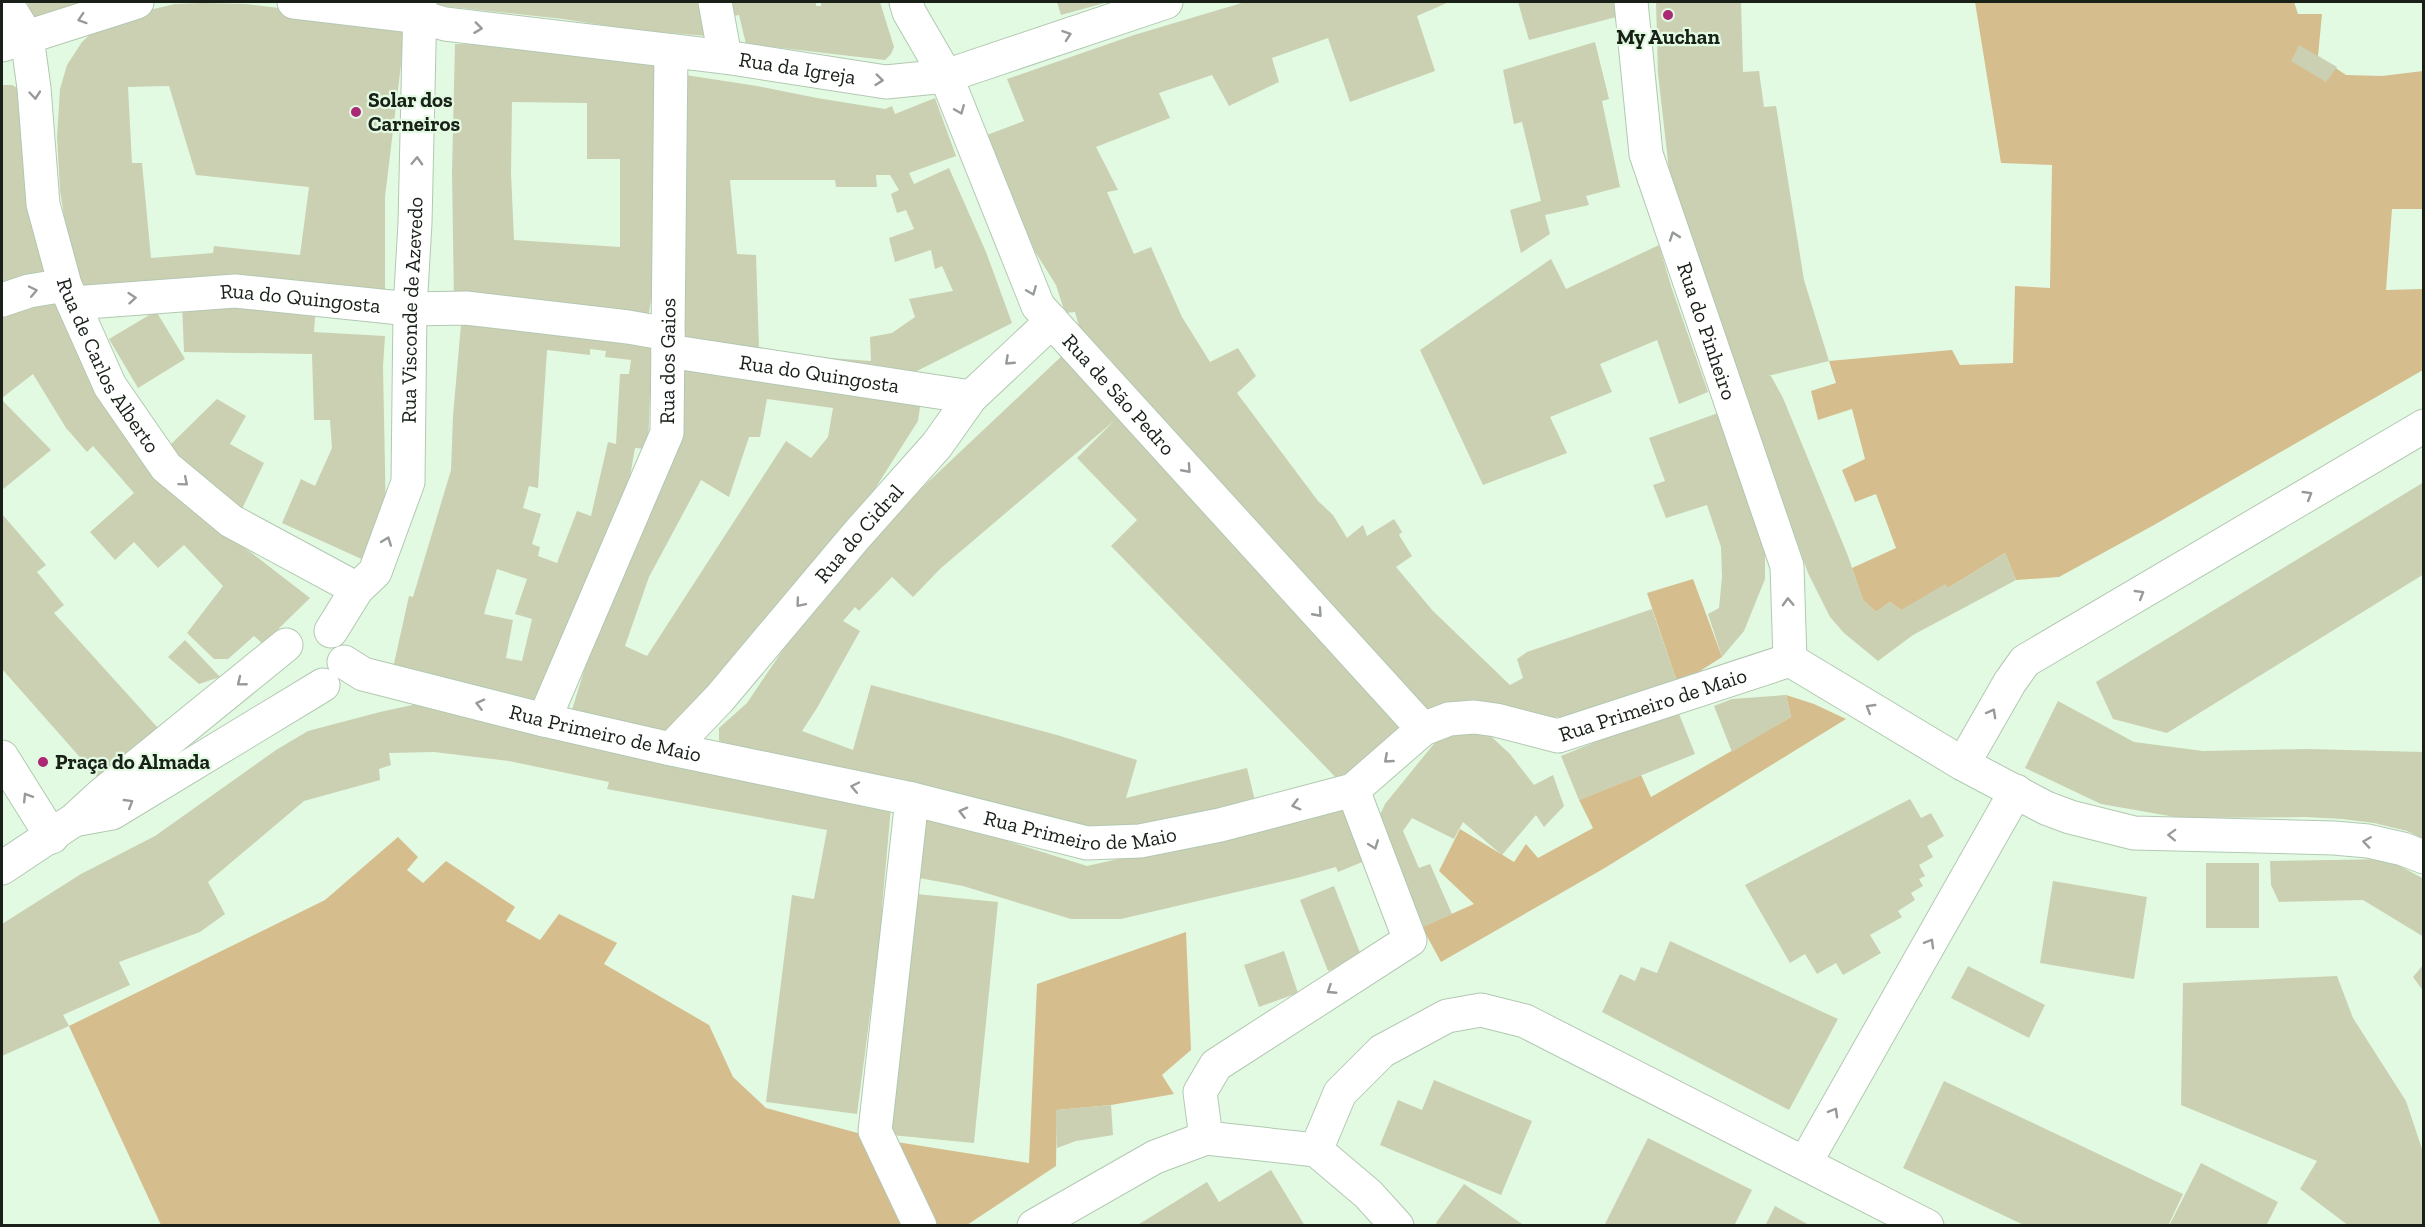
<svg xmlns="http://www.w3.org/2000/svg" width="2425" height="1227" viewBox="0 0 2425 1227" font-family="'Zilla Slab',serif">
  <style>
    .green { fill: #d5bd8e }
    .building { fill: #cbd0b2; fill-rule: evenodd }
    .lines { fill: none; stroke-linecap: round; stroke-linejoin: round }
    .minor-casing { stroke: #b2c8b2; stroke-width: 35 }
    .minor { stroke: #fff; stroke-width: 33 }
    .oneway { stroke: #979b97 }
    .poi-dot { fill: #ab2974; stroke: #e2fae2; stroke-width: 2 }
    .labels { text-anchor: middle; stroke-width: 4.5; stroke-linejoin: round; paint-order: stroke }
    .poi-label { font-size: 21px; font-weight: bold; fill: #182018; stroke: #e2fae2; text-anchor: start }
    .street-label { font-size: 21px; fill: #182018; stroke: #e2fae2 }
  </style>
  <rect width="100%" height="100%" fill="#e2fae2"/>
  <g class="green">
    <path d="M1975,2h319l4,12h24l-4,42 28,19 36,1 41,-5v138h-31l-6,81 37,-1v81l-269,155 -95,52 -43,3 -11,-27 -57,35 -47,22 -11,-8 -14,10 -13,-12 -11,-32 44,-20 -20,-54 -21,8 -13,-32 23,-11 -13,-50 -34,11 -7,-29 25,-8 -7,-22 123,-11 8,15 53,-2 2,-77 35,2 2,-123 -51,-2z"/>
    <path d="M1693,579l29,78 -44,28 -31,-92z"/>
    <path d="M1786,695l28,9 32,15 -243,150 -162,93 -19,-35 52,-23 -35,-33 21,-42 54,33 12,-18 12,14 55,-30 -14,-28 62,-25 10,22 140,-80z"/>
    <path d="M398,837l20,20 -11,13 16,13 23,-22 69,46 -9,14 34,19 19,-26 58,29 -13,21 105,61 24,52 33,31 99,27 44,90h-748l-92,-199 256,-126z"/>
    <path d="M1186,932l5,118 -29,25 12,19 -63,11 -54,5 -1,56 -89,59h-38l-45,-85 145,23 8,-179z"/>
  </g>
  <g class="building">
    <path d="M27,2h72l-64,21z"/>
    <path d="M432,2h274l2,34 -74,-6 -71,-11 -131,-14z"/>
    <path d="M729,2h87v4h5v-4h59l14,45 -3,7 -6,6 -139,-16 -7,-29 -6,1z"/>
    <path d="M1057,2h51l-47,13z"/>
    <path d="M1245,2h204l-32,14 18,55 -85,31 -22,-64 -56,20 7,24 -50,24 -17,-31 -53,18 11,25 -74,29 22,43 -11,2 27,62 17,-7 31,70 28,45 28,-14 18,28 -19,17 81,108 15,14 14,23 16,-13 4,11 27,-17 8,13 -3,3 13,21 -16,11 37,44 77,74 13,-7 -6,-19 10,-7 125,-43 26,76 -98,32h-28l-40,-5 -82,3 -289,-317 -31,-39 -30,-29 -5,-18 -10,1 -9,-28 -22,-35 -47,-115 37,-14 -17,-42 127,-44z"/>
    <path d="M1518,2h100l2,14 -91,24z"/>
    <path d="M1656,2h85l2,70 16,-1 5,36 12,-1 28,174 25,81 -61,15h3l12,22 65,158 15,44 13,12 14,-10 11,8 44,-26 3,4 57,-35 11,27 -103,55 -35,26 -34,-28 -14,-16 -22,-44 -119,-335 -20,-68 -11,-96z"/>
    <path d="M204,3l42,1 160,19 -21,174v102l-303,-4 -17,-72 -5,-33 -3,-53 3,-48 7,-24 15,-23 15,-14 31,-13 47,-11zM169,86l27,89 113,12 -9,68 -86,-9 -1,7 -62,5 -9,-95h-10l-4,-76z"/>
    <path d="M1595,42l14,57 -7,2 18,86 -34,9 3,9 -44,10 5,19 -29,19 -11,-43 31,-9 -19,-79 -8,2 -11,-54z"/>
    <path d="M455,44l59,1 146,21 -2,191 -11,68 -193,-22 -2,-132zM512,102l75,1v56h33v88l-106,-7 -3,-67z"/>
    <path d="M2299,45l38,22 -11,15 -35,-21z"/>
    <path d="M679,74l78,12 60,12 68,11 7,-3 3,8 40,-16 21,58 -47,17 5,11 35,-16 37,84 26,71 -99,50 -235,-27zM876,175h14l9,15 -8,4 6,19 9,-3 8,19 -25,9 6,24 36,-12 4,19 7,-3 11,25 -44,8 6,18 -23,16 -22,4 1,24 -41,-3 -71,-10 -3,-93 -19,-1 -7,-74h105l1,7h41z"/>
    <path d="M2,85h10l11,6 25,184 -46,15z"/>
    <path d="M1659,245l12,41 37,106 -29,12 -22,-64 -57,24 12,28 -62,25 17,36 -84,32 -63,-135 131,-91 15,30z"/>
    <path d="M47,297l11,9 150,217 45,31 57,44 -47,46 -9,-8 -26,23h-14l-27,-26 36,-47 -39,-41 -26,23 -24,-26 -19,18 -25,-28 44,-39 -41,-47 -6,6 -21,-24 -33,-54 -31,24v-90z"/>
    <path d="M182,303h134l-2,29 71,4 -2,30 3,152 -20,43 -84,-38 19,-44 14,7 17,-38 -2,-28h-16l-2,-66 -128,-2z"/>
    <path d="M156,311l29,48 -47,29 -29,-49z"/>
    <path d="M462,313l190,24 -4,112 -13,-1 -6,34 -90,230 -148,-35 18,-81 4,1 38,-127 2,-54zM590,349l16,2 -1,6 26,3 -2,14h-9l-4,70 -8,-2 -17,74 -14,-5 -20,52 -19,-7 2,-9 -8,-3 9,-30 -18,-6 6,-22 9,2 9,-138 43,5zM497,569l30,10 -12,35 17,5 -10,42 -16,-3 7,-38 -29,-6z"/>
    <path d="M1066,352l342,370 -65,63 -29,-30 -203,-209 26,-26 -60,-62 37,-37 -173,147 -28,29 -21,-20 -33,34 -4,-4 -12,14 17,10 -43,77 -15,23 51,19 18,-65 186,50 80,25 -11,38 121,-30 9,37 -140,29 -270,-59 -127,-34v-13l28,-25 50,-74 93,-111z"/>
    <path d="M681,357l241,36 -4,28 -49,77 -46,51 -160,190 -92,-26zM767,399l66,9 -5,29 -17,21 -25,-17 -139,215 -22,-10 24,-69 44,-82 8,-15 28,17 20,-60h11z"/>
    <path d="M217,399l29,17 -16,28 34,19 -23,48 -34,-27 -38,-38z"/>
    <path d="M2,400l49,50 -49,40z"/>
    <path d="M1718,413l45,124 2,17v25l-21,52 -22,26 -14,-43 11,-6 3,-31 -1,-30 -14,-42 -41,13 -13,-33 12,-4 -16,-43z"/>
    <path d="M2424,482v92l-257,159 -54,-14 -17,-37z"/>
    <path d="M2,514l44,51 -9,7 27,33 -10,8 104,115 -58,52 -98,-111z"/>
    <path d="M185,640l35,37 -21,7 -31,-27z"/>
    <path d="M1786,695l5,22 -59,35 -18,-46 18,-7z"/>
    <path d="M431,701l460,106 -9,100h2l-27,207 -91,-12 26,-207 22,4 13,-69 -220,-41 2,-7 -100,-21 -75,-9 -45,1 2,12 -12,4 1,11 -76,21 -96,81 17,32 -25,18 -81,30 11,23 -67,30 6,11 -67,30v-132l79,-50 74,-38 121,-86 32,-19 72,-19z"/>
    <path d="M2058,701l76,41 69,9 104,-2 117,3v87l-17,-8 -33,-8 -32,-4 -36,-2 -125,1 -80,-14 -76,-36z"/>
    <path d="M1677,709l18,45 -116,46 -18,-44z"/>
    <path d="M1481,727l29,27 24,31 19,-10 11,31 -20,21 -8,-12 -34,40 -39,-33 -9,17 -42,-21 -9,13 16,37 11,-4 22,50 -30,13 -46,-104 9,-19 52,-64 20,-12z"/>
    <path d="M1910,799l11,19 10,-5 13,23 -17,10 6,11 -14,8 6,11 -6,3 4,7 -12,7 4,7 -17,11 4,6 -32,18 11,18 -38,22 -7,-12 -19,11 -12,-20 -15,9 -45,-78z"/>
    <path d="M1349,800l23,58 -34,14 -2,-5 -39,11 -176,41h-50l-108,-33 -44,-8 6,-63 162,51 129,-29z"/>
    <path d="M2387,859l37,20v58l-61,-37 -84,2 -8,-17 -1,-24z"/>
    <rect x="2206" y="863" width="53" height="65"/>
    <path d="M2053,881l94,16 -13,82 -94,-16z"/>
    <path d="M1334,886l28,72 -34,13 -28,-71z"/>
    <path d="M916,894l82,8 -24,241 -83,-8z"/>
    <path d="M1670,941l168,78 -49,91 -187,-98 18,-38 15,7 6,-14 16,6z"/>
    <path d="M1284,951l14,42 -39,14 -15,-42z"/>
    <path d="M2424,964v28l-11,-15z"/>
    <path d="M1968,966l77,39 -16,33 -78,-40z"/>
    <path d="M2337,976l16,42 53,83 18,54v71h-75l-49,-37 17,-28 -136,-56 2,-122z"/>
    <path d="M1434,1080l98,41 -31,74 -121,-50 18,-45 24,10z"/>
    <path d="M1944,1081l239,113 -15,32h-142l-123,-58z"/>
    <path d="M1111,1105l2,30 -37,6 -19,7 -1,-38z"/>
    <path d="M1648,1138l104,52 -18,36h-130z"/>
    <path d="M2201,1163l77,39 -12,24h-97z"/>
    <path d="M1271,1170l34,56h-169l71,-44 12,20z"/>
    <path d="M1464,1184l61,42h-86l-3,-3z"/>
    <path d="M1775,1206l36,20h-46z"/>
  </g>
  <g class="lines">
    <g class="minor-casing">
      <g id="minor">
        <path id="s1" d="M294,2l127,15 24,7 280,33 161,25 60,-6 220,-74"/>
        <path d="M715,2l10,55"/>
        <path id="s2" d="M906,2l3,10 37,64 92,230 385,423"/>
        <path id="s3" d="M1631,2l15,152 141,412 3,94"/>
        <path id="s4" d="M13,14l14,23 7,51 9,116 22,81 45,101 56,81 65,54 126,68"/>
        <path d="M2,45l135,-43"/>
        <path d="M2,300l27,-9 36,-6"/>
        <path id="s5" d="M73,303l162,-12 175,18 56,-1 162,19 40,7"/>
        <path id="s6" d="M668,351l303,46"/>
        <path id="s7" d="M331,631l26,-42 18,-17 33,-90 2,-173 5,-86 5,-221"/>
        <path d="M1790,660l173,104 83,44 24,9 64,16 200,5 34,3 35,8 21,8"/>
        <path id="s8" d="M344,662l19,12 181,46 127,29 241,50 175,44 53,-2 80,-16 133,-35 70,-61 26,-10 25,-2 22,3 62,16 232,-76"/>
        <path id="s9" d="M544,720l123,-287 4,-382"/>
        <path id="s10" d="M671,749l48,-50 137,-163 81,-91 34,-48 81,-76"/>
        <path d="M2,757l50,80"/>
        <path d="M1963,764l47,-82 15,-21 399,-235"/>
        <path d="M912,799l-37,332 45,95"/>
        <path d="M79,819l33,-6 211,-128"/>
        <path d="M2,868l72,-48 26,-24 186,-151"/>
        <path d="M1206,1138l-6,-46 16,-27 194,-125 -57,-150"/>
        <path d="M1316,1150l24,-57 42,-42 65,-35 34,-6 44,11 402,205"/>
        <path d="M1805,1163l211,-372"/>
        <path d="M1034,1226l121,-69 51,-19 110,12 52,44 29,32"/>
      </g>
    </g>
    <use href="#minor" class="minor"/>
  </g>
  <defs><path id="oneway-chevron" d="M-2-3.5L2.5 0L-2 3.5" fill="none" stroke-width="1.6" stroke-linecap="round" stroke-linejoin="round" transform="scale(1.5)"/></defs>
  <g class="oneway">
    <use href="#oneway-chevron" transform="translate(82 19) rotate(162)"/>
    <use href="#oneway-chevron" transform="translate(478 28) rotate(7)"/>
    <use href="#oneway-chevron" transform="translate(1067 35) rotate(-19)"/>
    <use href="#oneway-chevron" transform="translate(879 80) rotate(6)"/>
    <use href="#oneway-chevron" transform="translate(35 95) rotate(85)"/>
    <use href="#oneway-chevron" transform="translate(960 110) rotate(68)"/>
    <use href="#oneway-chevron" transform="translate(417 161) rotate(-88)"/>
    <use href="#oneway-chevron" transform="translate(1674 236) rotate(-109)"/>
    <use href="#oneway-chevron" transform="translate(33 291) rotate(-12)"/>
    <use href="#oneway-chevron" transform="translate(1032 291) rotate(68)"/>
    <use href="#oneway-chevron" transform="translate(132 298) rotate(-5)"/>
    <use href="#oneway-chevron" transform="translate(1009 361) rotate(137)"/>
    <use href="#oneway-chevron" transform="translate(1187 469) rotate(48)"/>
    <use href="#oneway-chevron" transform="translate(184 482) rotate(40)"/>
    <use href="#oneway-chevron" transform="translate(2308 495) rotate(-31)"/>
    <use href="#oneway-chevron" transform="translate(387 541) rotate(-70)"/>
    <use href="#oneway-chevron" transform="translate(2140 594) rotate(-31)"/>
    <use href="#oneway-chevron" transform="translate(1788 602) rotate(-92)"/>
    <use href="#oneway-chevron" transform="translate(800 603) rotate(130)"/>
    <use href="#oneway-chevron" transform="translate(1318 613) rotate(48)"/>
    <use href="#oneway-chevron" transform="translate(241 682) rotate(141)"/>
    <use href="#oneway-chevron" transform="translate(480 704) rotate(-166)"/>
    <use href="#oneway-chevron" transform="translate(1870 708) rotate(-149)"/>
    <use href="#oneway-chevron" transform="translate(1992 713) rotate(-61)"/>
    <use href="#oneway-chevron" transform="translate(1388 759) rotate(139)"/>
    <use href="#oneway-chevron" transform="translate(855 787) rotate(-168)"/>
    <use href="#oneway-chevron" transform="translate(27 797) rotate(-122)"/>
    <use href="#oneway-chevron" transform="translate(129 803) rotate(-31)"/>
    <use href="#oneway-chevron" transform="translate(1296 805) rotate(165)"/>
    <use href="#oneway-chevron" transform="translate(963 812) rotate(-166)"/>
    <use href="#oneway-chevron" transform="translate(2172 835) rotate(-178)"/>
    <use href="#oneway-chevron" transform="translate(2367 842) rotate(-172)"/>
    <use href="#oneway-chevron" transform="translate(1374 845) rotate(69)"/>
    <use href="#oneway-chevron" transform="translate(1930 943) rotate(-60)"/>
    <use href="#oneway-chevron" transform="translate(1331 990) rotate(147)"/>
    <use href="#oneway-chevron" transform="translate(1834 1112) rotate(-60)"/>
  </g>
  <g class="poi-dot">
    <circle cx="1668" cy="15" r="6"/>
    <circle cx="356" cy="112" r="6"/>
    <circle cx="43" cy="762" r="6"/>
  </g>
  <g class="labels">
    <g class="poi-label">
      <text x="1668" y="44" text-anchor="middle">My Auchan</text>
      <text x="368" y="107">Solar dos<tspan x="368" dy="24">Carneiros</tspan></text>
      <text x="55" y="769">Praça do Almada</text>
    </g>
    <g class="street-label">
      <text dy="7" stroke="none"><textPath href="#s1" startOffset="508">Rua da Igreja</textPath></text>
      <text dy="7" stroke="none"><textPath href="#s5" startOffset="228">Rua do Quingosta</textPath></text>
      <text dy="7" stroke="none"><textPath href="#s7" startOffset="342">Rua Visconde de Azevedo</textPath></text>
      <text dy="7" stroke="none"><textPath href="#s3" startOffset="340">Rua do Pinheiro</textPath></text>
      <text dy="7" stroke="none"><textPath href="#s9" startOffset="384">Rua dos Gaios</textPath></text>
      <text dy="7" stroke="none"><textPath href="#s4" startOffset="370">Rua de Carlos Alberto</textPath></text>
      <text dy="7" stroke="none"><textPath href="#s6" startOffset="153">Rua do Quingosta</textPath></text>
      <text dy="7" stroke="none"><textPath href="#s2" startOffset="452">Rua de São Pedro</textPath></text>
      <text dy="7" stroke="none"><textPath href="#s10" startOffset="286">Rua do Cidral</textPath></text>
      <text dy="7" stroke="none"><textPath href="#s8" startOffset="1370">Rua Primeiro de Maio</textPath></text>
      <text dy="7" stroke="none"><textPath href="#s8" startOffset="272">Rua Primeiro de Maio</textPath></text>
      <text dy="7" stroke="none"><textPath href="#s8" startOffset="758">Rua Primeiro de Maio</textPath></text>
    </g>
  </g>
  <rect width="2425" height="1227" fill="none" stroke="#182018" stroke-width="6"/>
</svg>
